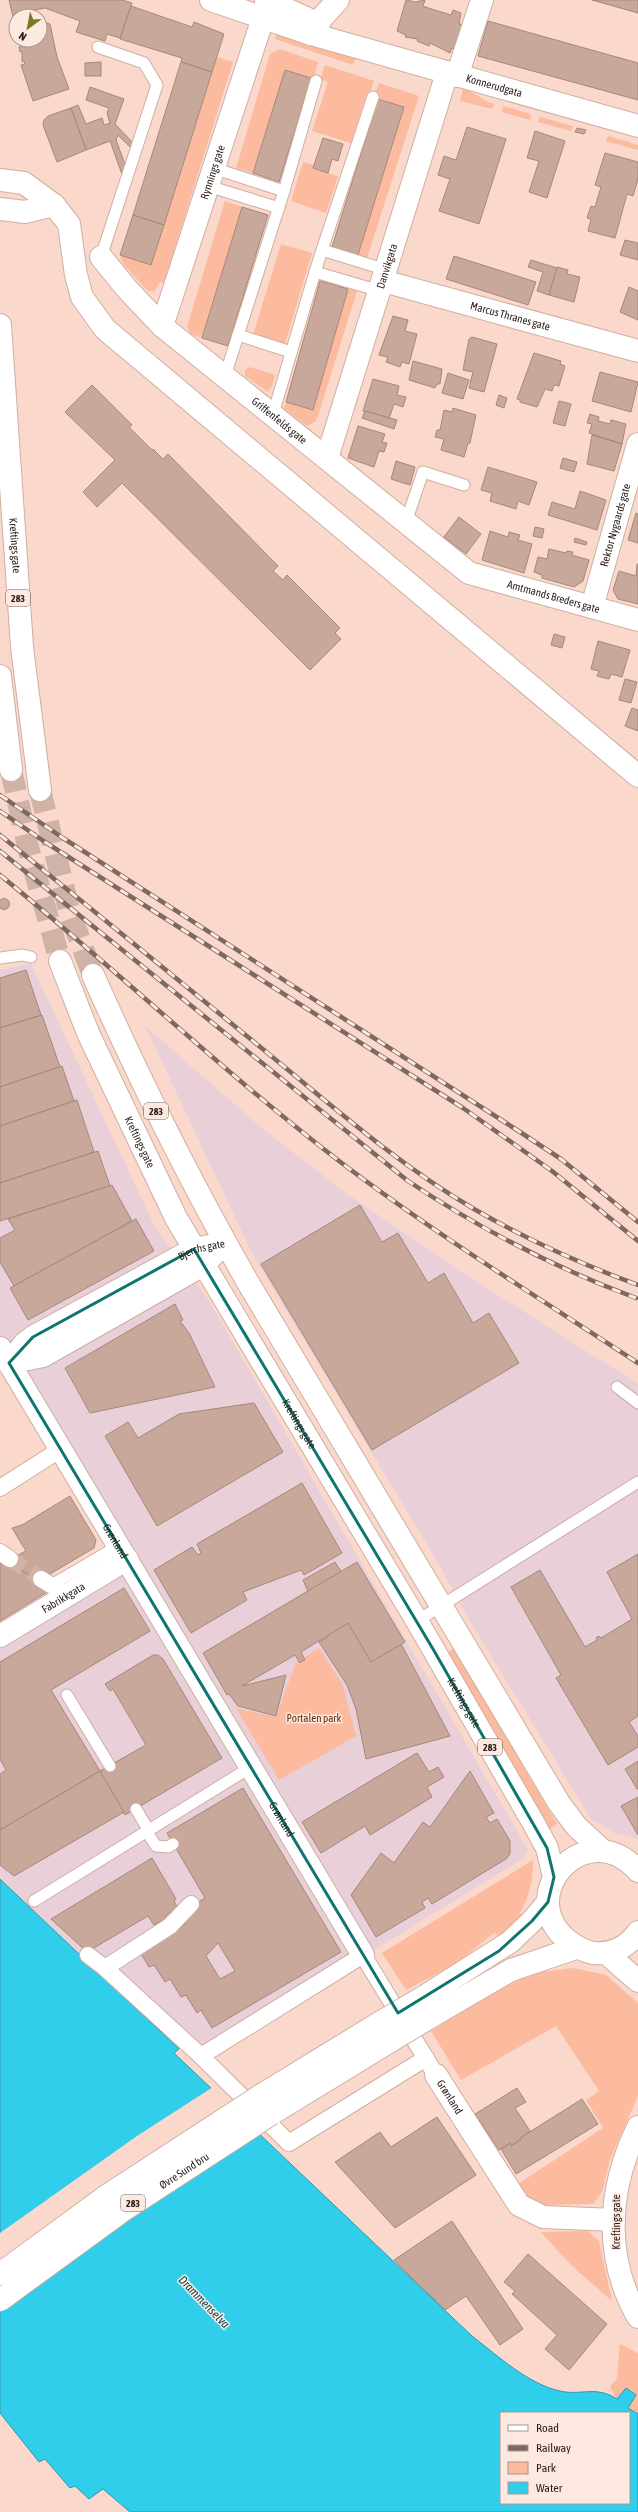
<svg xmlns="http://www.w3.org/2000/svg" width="638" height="2512" viewBox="0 0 638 2512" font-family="'Asap Condensed',sans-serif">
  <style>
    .commercial { fill: #e8cfd8 }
    .green { fill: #fcba9e }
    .water { fill: #31ceeb; stroke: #2e99ac; fill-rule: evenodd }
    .pier { fill: #fad8cb }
    .building { fill: #c8a89b; stroke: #a6877a; fill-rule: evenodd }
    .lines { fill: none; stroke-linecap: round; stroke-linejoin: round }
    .pedestrian-tunnel { stroke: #d0b2a7; stroke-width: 16; stroke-dasharray: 16 8; stroke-linecap: butt }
    .primary-tunnel { stroke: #d0b2a7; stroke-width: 22; stroke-dasharray: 22 11; stroke-linecap: butt }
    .service-casing { stroke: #cfafa2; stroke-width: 13 }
    .pedestrian-casing { stroke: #cfafa2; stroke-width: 18 }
    .minor-casing { stroke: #cfafa2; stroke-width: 24 }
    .secondary-casing { stroke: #cfafa2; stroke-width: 24 }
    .primary-casing { stroke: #cfafa2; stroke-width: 24 }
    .service { stroke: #fff; stroke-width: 11 }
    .pedestrian { stroke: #fff; stroke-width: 16 }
    .minor { stroke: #fff; stroke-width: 22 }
    .secondary { stroke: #fff; stroke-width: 22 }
    .primary { stroke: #fff; stroke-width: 22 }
    .rail-casing { stroke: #7e6961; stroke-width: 4.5 }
    .rail { stroke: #fde9e0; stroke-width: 3; stroke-dasharray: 9; stroke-linecap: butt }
    .primary-bridge-casing { stroke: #cfafa2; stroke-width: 24; stroke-linecap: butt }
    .primary-bridge { stroke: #fff; stroke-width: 22 }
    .marked { fill: none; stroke: #0f766e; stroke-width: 3; stroke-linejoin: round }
    .labels { text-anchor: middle; stroke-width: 3; stroke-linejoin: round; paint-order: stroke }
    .shield { fill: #fde9e0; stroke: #685a54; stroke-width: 1 }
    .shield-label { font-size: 10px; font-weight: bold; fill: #281c18 }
    .street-label { font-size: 11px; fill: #281c18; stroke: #fde9e0 }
    .park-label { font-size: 11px; fill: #672b0e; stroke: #fde9e0 }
    .water-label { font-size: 12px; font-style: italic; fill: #034854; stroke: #fde9e0 }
  </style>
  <rect width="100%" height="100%" fill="#fad8cb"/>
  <g class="commercial">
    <path d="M31,964l124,263 54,74 319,549 -4,8 -323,198 -19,-5 -182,-173v-241l126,-78 -126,-211v-378z"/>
    <path d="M145,1026l118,103 81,63 122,83 172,109v455l-23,-6 -24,-14 -121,-198 -33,-60 -183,-304z"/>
  </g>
  <g class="green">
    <path d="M277,33l79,25 -3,7 -78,-26z"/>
    <path d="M280,49l38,13 -4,17 -29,-9 -32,103 -17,-5 34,-114z"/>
    <path d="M217,57l16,5 -69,221 -4,-1 -6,9h-6l-25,-27 -3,-9 31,10z"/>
    <path d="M325,65l49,16 -4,12h-3l-16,50 -39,-12 16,-49 -8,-3z"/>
    <path d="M379,83l40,13 -52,162 -9,-3 46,-147 -30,-12z"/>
    <path d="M463,89c15,4 17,11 31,15l-2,5 -32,-8z"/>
    <path d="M503,106l28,8 -1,6 -28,-8z"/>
    <path d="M540,117l33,9 -2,5 -33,-9z"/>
    <path d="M608,136l30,9v5l-32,-9z"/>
    <path d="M303,162l11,3v3l24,8 -12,37 -35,-12z"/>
    <path d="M225,201l17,6 -40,131 -11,-4 -4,-7z"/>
    <path d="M281,244l31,9 -27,91 -32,-9z"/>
    <path d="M348,289l9,2 -39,125 -3,6 -8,4 -23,-18 2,-6 27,8z"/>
    <path d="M250,367l25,8 -3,11 -4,6 -23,-16v-6z"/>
    <path d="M319,1648l24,37 13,51 -77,44 -43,-72 40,9 20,-55z"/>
    <path d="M454,1648l103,176 -9,6 -103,-176z"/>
    <path d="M533,1860c0,21 -3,35 -13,53l3,4 -24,21 -4,-6 -41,33 -48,25 -24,-37z"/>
    <path d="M573,1968l33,7 32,28v93l-28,63 -8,33 -9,12 -49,1 -14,-6 -12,-15 85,-56 -17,-28 13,-9 -43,-65 -95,54 -30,-49 38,-24 63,-34z"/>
    <path d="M588,2231l11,10 13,60 -41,-36 -30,-33z"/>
    <path d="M620,2344l18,9v61l-10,-6 8,-13 -19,4 -7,-12 7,-9z"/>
  </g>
  <path class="water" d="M0,1879l179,170 -5,4 298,283c26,20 56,48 88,55 22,5 35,-6 57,8l9,-11 10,7 -8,13 10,6v98h-508l-27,-23 -14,10 -14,-13 -5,2 -25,-29 -6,3 -39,-49zM501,2413h128v90h-128z"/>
  <path class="pier" d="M213,2087l48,45 -133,86 -128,94v-79l137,-97z"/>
  <g class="building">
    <path d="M9,0h113l10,3 -12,35 -13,-4 -2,7 -29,-9 4,-11 -35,-13 -10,2 1,6h-20l-1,9z"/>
    <path d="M406,0l9,2 10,-2 -2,6 2,1 26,8 2,-5 8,3 -2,11 4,1 -9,24 -2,-1 -2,5 -20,-10 -1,3 -12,-5 1,-2 -13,-2 1,-2 -9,-4z"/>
    <path d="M592,0h46v13z"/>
    <path d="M131,6l61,21 2,-5 30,12 -12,38 -31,-10 1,-4 -62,-19z"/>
    <path d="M40,21l10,3 7,33 12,32 -36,12 -12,-36 4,-1 -1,-3 -2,1v-11l-2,1 -1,-5 2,-1 -3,-6h22z"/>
    <path d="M488,21l150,42v37l-160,-44z"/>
    <path d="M101,62v14h-16v-13z"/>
    <path d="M181,62l31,10 -48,153 -31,-10z"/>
    <path d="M285,70l26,8 -32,104 -26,-9z"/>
    <path d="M90,87l34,12 -9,25 19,20 -2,5 -14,-14 -2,5 10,27 -3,10 -13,-36 -24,9 -15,-42 7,-3 8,19 16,-6 2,7 6,-2 -3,-10 2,-5 -23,-8z"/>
    <path d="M378,99l26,8 -46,148 -26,-8z"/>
    <path d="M71,108l15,42 -29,12 -14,-37 1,-5 4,-4z"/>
    <path d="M467,127l39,12 -27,85 -40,-13 11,-32 -12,-4 6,-19 12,4z"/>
    <path d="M577,128l9,2 -2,4 -9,-2z"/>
    <path d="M535,131l30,10 -18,57 -18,-6 10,-31 -12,-3z"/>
    <path d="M323,138l20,6 -5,17 -6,-2 -4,14 -15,-5z"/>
    <path d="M605,153l33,9v17l-5,17 -6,-2 -12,44 -27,-7 3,-12 -4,-1 4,-12 4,1 6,-20 -6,-2z"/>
    <path d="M242,207l26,8 -40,131 -26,-8z"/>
    <path d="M133,215l31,10 -13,40 -31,-10z"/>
    <path d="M625,240l13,3v17l-18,-5z"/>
    <path d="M454,256l82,26 -8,23 -82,-26z"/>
    <path d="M531,260l26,8 -8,27 -12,-4 6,-19 -15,-5z"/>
    <path d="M557,267l11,3 -1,4 13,3 -6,25 -25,-7z"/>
    <path d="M320,281l28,8 -35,121 -27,-8z"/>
    <path d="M629,287l9,4v29l-18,-8z"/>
    <path d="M393,316l15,4 -3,11 12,3 -8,30 -7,-2 -2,5 -14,-5 2,-5 -9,-2z"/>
    <path d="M472,337l25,7 -13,48 -15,-4 4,-16 -10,-2 6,-31z"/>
    <path d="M534,353l27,8 -1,3 5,2 -6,20 -5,-1 -2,6 -7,-2 -8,18 -17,-5v-2l-3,-1z"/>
    <path d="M413,361l29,8 -2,15h-3l-2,4 -26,-8z"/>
    <path d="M600,372l38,10 -7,30 -39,-11z"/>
    <path d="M448,373l21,7 -6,19 -21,-6z"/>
    <path d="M373,379l26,7 -2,9 9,2 -3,10 -9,-3 -5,15 -26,-8z"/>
    <path d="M92,385l40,40 -3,2 23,23 1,-1 10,10 5,-5 110,112 -5,5 10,9 4,-5 53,53 -5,5 6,6 -31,31 -188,-187 -25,24 -14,-15 32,-32 -50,-48z"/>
    <path d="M499,395l8,3 -3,10 -8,-3z"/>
    <path d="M559,401l12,3 -6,22 -12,-3z"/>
    <path d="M453,408l23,7 -6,28h-2l-4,14 -23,-7 3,-11 -9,-2 2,-7h3l4,-20 8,2z"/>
    <path d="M365,411l32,9 -3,9 -32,-11z"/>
    <path d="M590,414l9,3 -1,4 12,3 1,-4 15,4 -4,20 -33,-11 3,-9 -5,-1z"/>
    <path d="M358,426l27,8 -3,8 5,1 -3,9 -5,-1 -5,16 -26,-9z"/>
    <path d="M592,435l30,9 -8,27 -27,-7z"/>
    <path d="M563,458l14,4 -3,10 -14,-4z"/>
    <path d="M396,461l19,6 -5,18 -19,-6z"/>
    <path d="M488,467l49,15 -8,23 -11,-4 -2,8 -26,-8 2,-8 -11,-3z"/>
    <path d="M580,491l26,9 -9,30 -49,-15 4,-13 23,7z"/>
    <path d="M636,513l2,1v29l-10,-3z"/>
    <path d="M459,517l22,17 -15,20 -22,-17z"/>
    <path d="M535,527l9,2 -2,9 -9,-2z"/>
    <path d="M490,531l18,6 1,-5 11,3 -2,5 14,4 -8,29 -42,-13z"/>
    <path d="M575,538l12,4 -1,3 -12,-3z"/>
    <path d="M549,549l17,4 1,-2 6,1 -1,3 17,5 -6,21 -9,6 -32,-9v-3l-8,-3 4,-15 9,2z"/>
    <path d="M637,564h1v40l-20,-5 -5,-9 6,-19 17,5z"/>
    <path d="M554,634l11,3 -3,11 -11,-3z"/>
    <path d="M598,641l32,9 -8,27 -11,-3 -2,5 -12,-3 2,-5 -8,-2z"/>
    <path d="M625,679l12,3 -6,21 -12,-3z"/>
    <path d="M632,708l6,2v21l-13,-5z"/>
    <circle cx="4" cy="904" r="5.5"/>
    <path d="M26,970l15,45 -41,13v-50z"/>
    <path d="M42,1015l18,52 -60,20v-59z"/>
    <path d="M62,1066l12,35 -74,25v-39z"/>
    <path d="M77,1100l17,52 -94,31v-57z"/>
    <path d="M98,1151l12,35 -110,35v-38z"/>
    <path d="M112,1185l20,36 -118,65 -14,-24v-24l15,-8 -7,-11z"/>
    <path d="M360,1205l22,37 16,-9 30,50 16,-10 29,50 16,-10 30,50 -147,87 -111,-186z"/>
    <path d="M136,1219l18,32 -126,69 -18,-32z"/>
    <path d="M175,1304l8,16 -3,1 9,12 26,54 -125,26 -25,-45z"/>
    <path d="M254,1403l29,49 -126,74 -52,-90 23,-14 10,16 41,-24z"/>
    <path d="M302,1483l40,70 -38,22 -3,-5 -58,22 4,8 -56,33 -37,-63 38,-23 6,8 3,-2 -4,-9z"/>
    <path d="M70,1496l26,44 -2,8 -56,33 -32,-20 20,-10 -14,-23 10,-3z"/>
    <path d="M638,1554v162l-9,6 9,14v11l-30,18 -52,-87 5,-3 -50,-88 29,-17 45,77 12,-7 -1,-2 3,-2 2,2 31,-19 -25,-47z"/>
    <path d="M0,1557l52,32 -52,32z"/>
    <path d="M335,1562l32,50 13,-8 70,132 -84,23 -10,-50 -9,-24 -28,-43 9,-5 -25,-57z"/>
    <path d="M357,1562l48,80 -34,20 -23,-39 -47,29 4,8 -3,1 -2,2 -5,-8 -53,31 44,-11 -10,41 -38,-10 -9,-12 -2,1 -24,-42z"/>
    <path d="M124,1588l26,43 -99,59 49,81 -100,59v-56l6,-4 -6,-11v-97z"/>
    <path d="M153,1655h5l5,4 59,99 -97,57 -25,-44 46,-26 -33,-56 -3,2 -5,-7z"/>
    <path d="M417,1753l12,19 9,-5 6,10 -17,10 5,10 -62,38 -5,-9 -44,27 -19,-31z"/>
    <path d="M638,1761v28h-1l-12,-20z"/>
    <path d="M100,1771l24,41 -110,64 -14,-11v-35z"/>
    <path d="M470,1771l24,42 -8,4 4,6 7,-4 13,22v13l-4,5 -74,45 -4,-6 -6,4 3,6 -49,29 -25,-42 30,-42 13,10 29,-41 7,5z"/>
    <path d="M243,1788l98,164 -129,76 -11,-18 -4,3 -11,-18 -5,2 -11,-18 -5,3 -11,-17 -5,2 -9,-15 46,-28 -4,-5 16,-10 -3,-5 10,-6 -38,-65zM218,1943l17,28 -15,8 -14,-23z"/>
    <path d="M638,1797v38l-17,-29z"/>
    <path d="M152,1858l24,41 -2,2 4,7 -13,8 2,2 -13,7 -6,-9 -61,36 -36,-33z"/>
    <path d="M517,2088l9,14 -11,6 15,23 -19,15 -1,-3 -11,7 -24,-36z"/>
    <path d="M582,2099l16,25 -82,50 -15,-25 9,-6 1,3 10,-6 -1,-2z"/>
    <path d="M437,2117l39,58 -81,53 -60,-66 45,-30 11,15z"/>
    <path d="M452,2221l71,108 -23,16 -34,-49 -21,14 -51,-50z"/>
    <path d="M528,2254l79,70 -38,46 -24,-21 12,-14 -45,-41 3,-3 -11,-9z"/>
  </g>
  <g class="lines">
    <path class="pedestrian-tunnel" d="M10,1559l31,20"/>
    <g class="primary-tunnel">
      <path d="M11,770l18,81 31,110"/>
      <path d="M40,790l30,124 23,61"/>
    </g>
    <g class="service-casing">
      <g id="service">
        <path d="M98,47l46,16 13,22 -56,172"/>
        <path d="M373,97l-51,153 65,20"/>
        <path d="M213,168l71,23 32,-110"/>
        <path d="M208,186l71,22"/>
        <path d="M315,272l7,-22"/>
        <path d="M238,335l53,17"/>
        <path d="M225,376l59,-185"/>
        <path d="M273,414l42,-142 65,19"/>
        <path d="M403,520l6,-7 14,-41 41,13"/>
        <path d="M0,958l22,-3 9,2"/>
        <path d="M617,1387l21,16"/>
        <path d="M55,1583l63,-37"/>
        <path d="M417,1621l221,-139"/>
        <path d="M67,1695l43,71"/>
        <path d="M136,1809l13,22"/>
        <path d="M147,1832l9,14 12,1 5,-3"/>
        <path d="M34,1901l217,-134"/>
      </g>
    </g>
    <g class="pedestrian-casing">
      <g id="pedestrian">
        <path d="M0,1488l61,-39"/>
        <path d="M0,1552l10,7"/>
        <path d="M41,1579l26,16"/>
        <path d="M88,1955l17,13 96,88 88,87 137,-85"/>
        <path d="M105,1968l65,-42 21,-22"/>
        <path d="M201,2056l162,-101 68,112"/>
      </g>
    </g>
    <g class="minor-casing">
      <g id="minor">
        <path d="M311,34l6,-11 21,-23"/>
        <path d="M457,76l25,-76"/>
        <path d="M0,180l24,3 30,22 15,19 7,51 6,22 23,32 533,447"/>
        <path d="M0,209l25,3 29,-7"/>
        <path id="s1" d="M101,257l26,32 35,37 307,247 169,47"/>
        <path id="s2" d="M383,281l255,70"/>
        <path id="s3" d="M162,326l101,-308"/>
        <path id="s4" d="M327,458l120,-385"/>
        <path id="s5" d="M592,607l46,-163"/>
        <path id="s6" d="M0,1348l363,607"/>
        <path id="s7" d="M9,1363l15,-19 9,-7 161,-88 31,-6"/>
        <path d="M9,1363l34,-7 160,-91 14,-14"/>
        <path id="s8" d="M0,1636l127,-77"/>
        <path id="s9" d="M436,2075l83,130 24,12 71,3"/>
      </g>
    </g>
    <g class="secondary-casing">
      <g id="secondary">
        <path id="s10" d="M211,0l100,34 327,92"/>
        <path d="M266,0l53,24"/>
        <path d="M606,1953l32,28"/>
        <path d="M638,2127c-30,61 -35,129 0,190"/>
      </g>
    </g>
    <g class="primary-casing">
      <g id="primary">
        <path id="s11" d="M0,325l22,322 18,143"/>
        <path d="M0,676l11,94"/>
        <path id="s12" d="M60,961l28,72 88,185 241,403 117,203 13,24 7,29"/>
        <path d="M93,975c47,106 99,210 157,311l309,517 17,23 25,23"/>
        <path d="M638,1871c-52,-58 -125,24 -71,69 8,6 16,11 26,13 18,2 35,-6 45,-21"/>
        <path d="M422,1998l88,-56 22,-21 16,-19"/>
        <path d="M432,2016l79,-46 65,-22"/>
        <path d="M260,2096l121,-74"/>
        <path d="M271,2114l121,-74"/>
      </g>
    </g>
    <use href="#service" class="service"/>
    <use href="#pedestrian" class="pedestrian"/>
    <use href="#minor" class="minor"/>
    <use href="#secondary" class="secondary"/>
    <use href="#primary" class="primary"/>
    <g class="rail-casing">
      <g id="rail">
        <path d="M0,795l63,43 454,292 44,29 77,63"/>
        <path d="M0,811l45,31 418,266 89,63 86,70"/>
        <path d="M0,835c83,67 165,134 248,202 73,59 144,124 226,172 52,30 107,55 164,76"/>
        <path d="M0,851l408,330c72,48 147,87 228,117"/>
        <path d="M0,875c116,94 224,198 343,289 94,71 196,134 295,199"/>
      </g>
    </g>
    <use href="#rail" class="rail"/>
    <g class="primary-bridge-casing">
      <g id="primary-bridge">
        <path d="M381,2022l41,-24"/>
        <path d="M392,2040l40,-24"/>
        <path d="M0,2274l108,-79 152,-99"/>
        <path id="s13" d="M0,2300l122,-89 149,-97"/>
      </g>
    </g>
    <use href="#primary-bridge" class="primary-bridge"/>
  </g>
  <path class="marked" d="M194,1249l239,400 114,199 7,29 -6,25 -16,19 -33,30 -101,62 -389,-650 24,-26z"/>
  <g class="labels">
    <g class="shield">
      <rect x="6" y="590" width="24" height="16" rx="3"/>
      <rect x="144" y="1103" width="24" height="16" rx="3"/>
      <rect x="478" y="1739" width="24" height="16" rx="3"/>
      <rect x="121" y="2195" width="24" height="16" rx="3"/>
    </g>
    <g class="shield-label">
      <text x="18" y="602">283</text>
      <text x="156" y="1115">283</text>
      <text x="490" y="1751">283</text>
      <text x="133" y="2207">283</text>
    </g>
    <g class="street-label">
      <text dy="4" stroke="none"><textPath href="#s10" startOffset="296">Konnerudgata</textPath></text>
      <text dy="4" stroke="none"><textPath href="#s3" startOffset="162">Rynnings gate</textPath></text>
      <text dy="4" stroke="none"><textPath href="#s4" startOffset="201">Danvikgata</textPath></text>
      <text dy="4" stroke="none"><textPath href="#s2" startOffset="132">Marcus Thranes gate</textPath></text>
      <text dy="4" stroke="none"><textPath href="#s1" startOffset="243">Griffenfelds gate</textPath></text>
      <text dy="4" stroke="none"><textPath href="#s5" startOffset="85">Rektor Nygaards gate</textPath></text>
      <text dy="4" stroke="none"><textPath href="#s11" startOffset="221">Kreftings gate</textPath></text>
      <text dy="4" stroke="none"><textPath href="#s1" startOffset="574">Amtmands Breders gate</textPath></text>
      <text dy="4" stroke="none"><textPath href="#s12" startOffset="198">Kreftings gate</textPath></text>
      <text dy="4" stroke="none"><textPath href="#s7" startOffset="226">Bjerchs gate</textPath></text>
      <text dy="4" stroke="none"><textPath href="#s12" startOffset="522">Kreftings gate</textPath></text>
      <text dy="4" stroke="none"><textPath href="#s6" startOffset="225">Grønland</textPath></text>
      <text dy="4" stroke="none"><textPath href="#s8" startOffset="74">Fabrikkgata</textPath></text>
      <text dy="4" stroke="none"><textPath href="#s12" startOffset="846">Kreftings gate</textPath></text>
      <text dy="4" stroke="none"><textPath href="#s6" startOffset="549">Grønland</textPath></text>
      <text dy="4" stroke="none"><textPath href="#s9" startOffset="26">Grønland</textPath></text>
      <text dy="4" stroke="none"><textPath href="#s13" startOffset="225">Øvre Sund bru</textPath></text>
      <text transform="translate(616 2222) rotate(-90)" y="4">Kreftings gate</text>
    </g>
    <g class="park-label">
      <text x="314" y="1722">Portalen park</text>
    </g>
    <g class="water-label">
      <text transform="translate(204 2302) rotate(46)" y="4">Drammenselva</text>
    </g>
  </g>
  <rect x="500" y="2412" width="130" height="92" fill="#fde9e0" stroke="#a89790"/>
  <rect x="508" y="2425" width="20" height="6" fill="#ffffff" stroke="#a89790"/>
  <text x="536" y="2432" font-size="12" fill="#281c18">Road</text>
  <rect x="508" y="2445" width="20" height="6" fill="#7e6961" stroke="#a89790"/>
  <text x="536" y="2452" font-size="12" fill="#281c18">Railway</text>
  <rect x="508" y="2462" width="20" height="12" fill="#fcba9e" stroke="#a89790"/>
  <text x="536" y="2472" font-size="12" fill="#281c18">Park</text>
  <rect x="508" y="2482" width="20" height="12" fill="#31ceeb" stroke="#a89790"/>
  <text x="536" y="2492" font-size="12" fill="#281c18">Water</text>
  <g transform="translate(28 28) rotate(212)"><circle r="19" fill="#fde9e0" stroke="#a89790"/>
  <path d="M0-3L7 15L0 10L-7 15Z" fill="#787a22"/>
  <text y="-6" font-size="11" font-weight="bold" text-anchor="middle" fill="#281c18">N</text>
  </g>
</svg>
